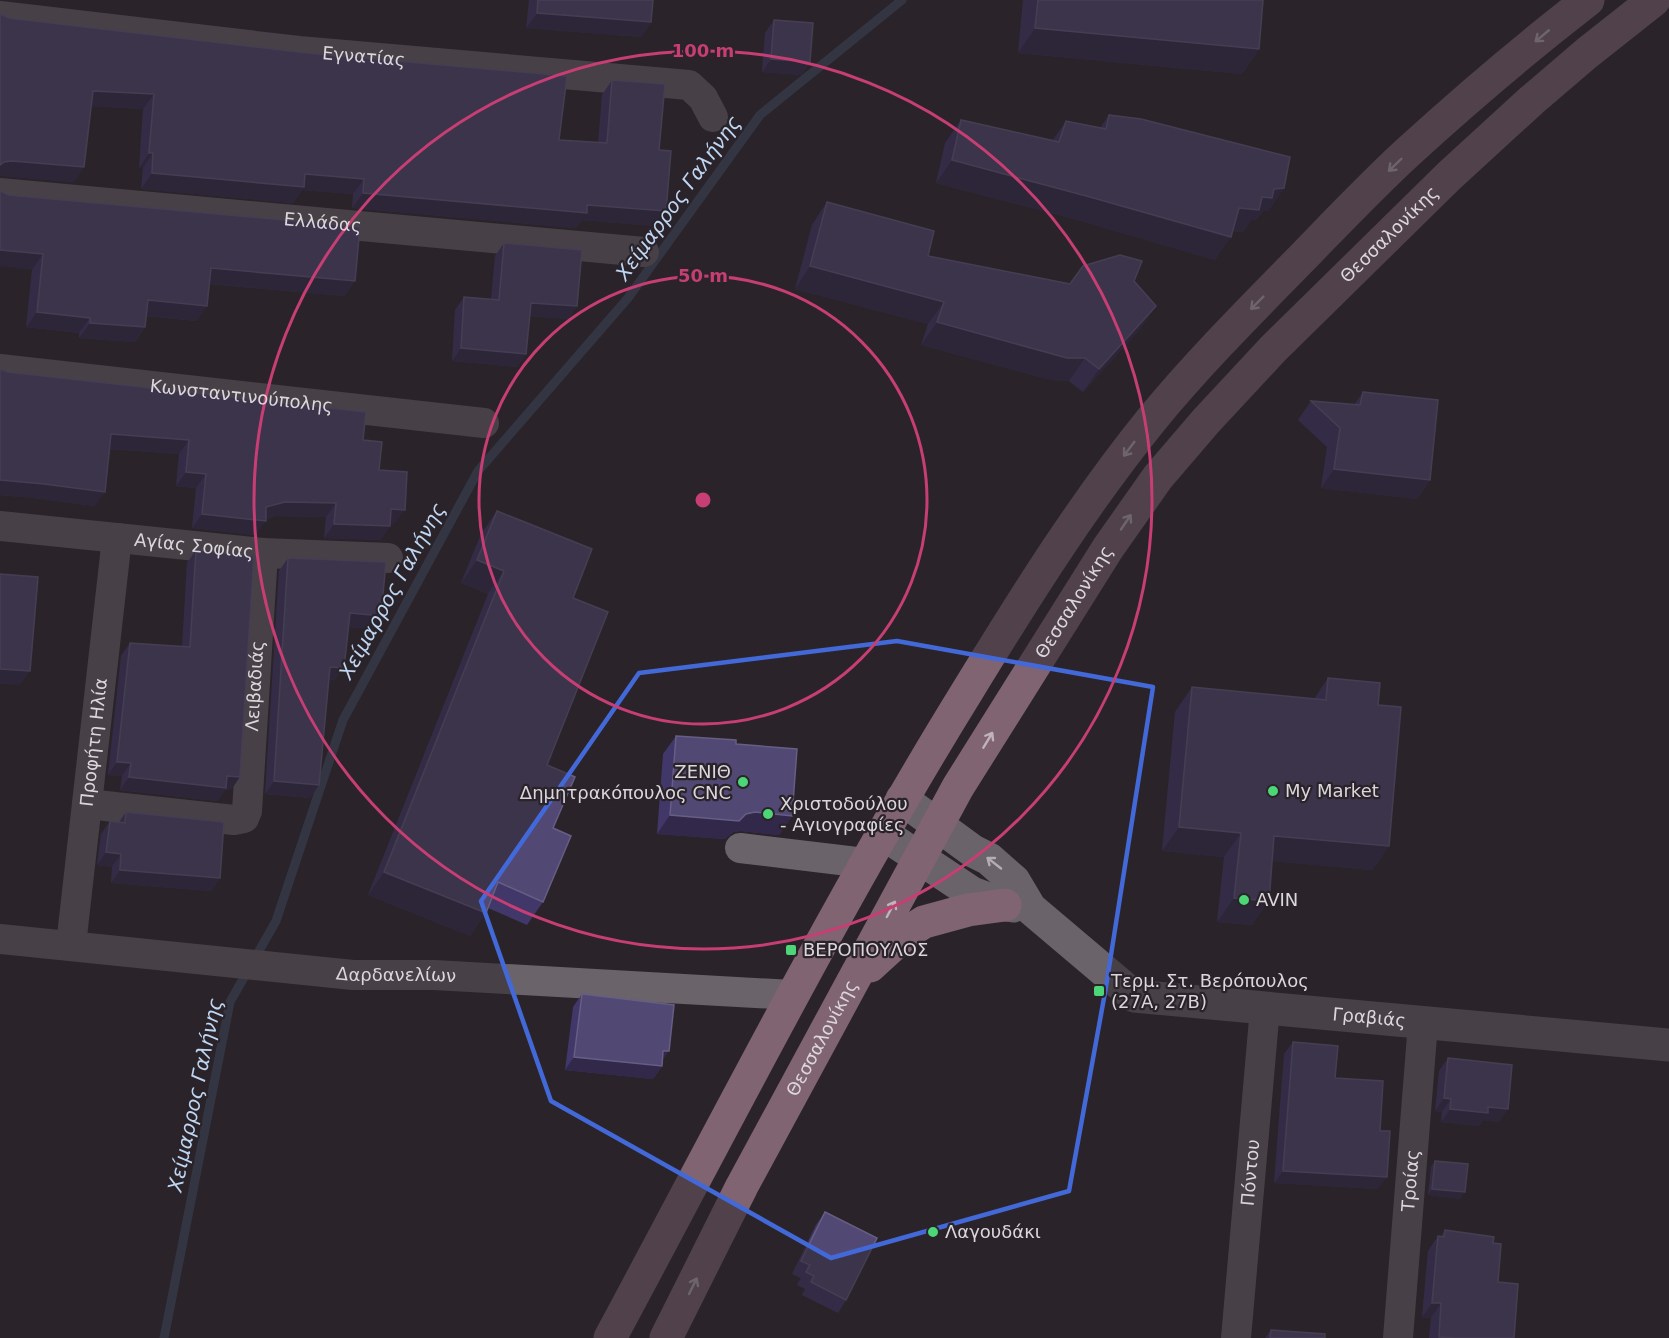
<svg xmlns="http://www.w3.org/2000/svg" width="1669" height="1338" viewBox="0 0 1669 1338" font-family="'DejaVu Sans',sans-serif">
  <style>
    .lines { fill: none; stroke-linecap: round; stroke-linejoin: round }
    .stream { stroke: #414961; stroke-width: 9 }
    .minor { stroke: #6a636a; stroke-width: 30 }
    .tertiary { stroke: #6a636a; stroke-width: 33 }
    .secondary { stroke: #816471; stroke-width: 33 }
    .wall { fill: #413768 }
    .shaded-wall { fill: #31284a }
    .building { fill: #514874; stroke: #665e84; stroke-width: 1.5 }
    .oneway { stroke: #bfb4ba }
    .oneway2 { stroke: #b3aeb3 }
    .marked { fill: none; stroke: #4369d8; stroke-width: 4.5; stroke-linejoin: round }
    .ring { fill: none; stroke: #c73e74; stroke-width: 3 }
    .poi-dot { fill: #4cd677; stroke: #2a242a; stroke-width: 2 }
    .labels { text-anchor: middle; stroke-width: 4.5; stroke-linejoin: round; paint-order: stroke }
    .street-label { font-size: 18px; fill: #dad6da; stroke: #2a242a }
    .poi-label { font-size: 18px; fill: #dad6da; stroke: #2a242a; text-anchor: start }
    .water-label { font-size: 20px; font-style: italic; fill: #bfd6f3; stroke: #2a242a }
    .centre { fill: #c73e74; stroke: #2a242a; stroke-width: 3 }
    .ring-label { font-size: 18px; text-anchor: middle; font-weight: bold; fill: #c73e74; stroke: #2a242a; stroke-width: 4.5; stroke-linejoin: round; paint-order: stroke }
  </style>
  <rect width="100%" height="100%" fill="#2a242a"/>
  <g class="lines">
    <path class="stream" d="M164,1338l66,-336 46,-81 67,-201 135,-249 150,-173 132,-183 142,-115"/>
    <g class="minor">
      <path id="s1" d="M0,16l299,35 390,34 14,13 10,19"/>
      <path id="s2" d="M0,193l644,59"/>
      <path id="s3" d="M0,369l484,54"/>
      <path id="s4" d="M0,526l263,27 125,5"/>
      <path id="s5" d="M87,804l147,16 10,-2 3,-7 16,-258"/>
      <path d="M740,848l125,15"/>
      <path id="s6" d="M0,939l353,36h81l358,20"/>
      <path id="s7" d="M71,945l46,-407"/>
      <path id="s8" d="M1236,1338l29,-330"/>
      <path id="s9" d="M1398,1338l25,-315"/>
    </g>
    <g class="tertiary">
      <path id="s10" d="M902,799l71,52 16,8 25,22 16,27 104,88 535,49"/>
      <path d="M882,833l90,60 33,12 8,1"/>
    </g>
    <g class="secondary">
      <path d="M870,966l35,-32 19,-12 44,-12 37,-5"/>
      <path d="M610,1338c117,-217 228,-438 358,-648 57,-93 115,-186 184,-271 46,-56 98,-108 149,-160 35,-36 70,-73 107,-107 58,-53 118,-104 180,-152"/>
      <path id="s11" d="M666,1338l76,-152 216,-399 150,-239 50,-71 48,-56 67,-72 176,-173 83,-76 55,-47 67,-53"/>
    </g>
  </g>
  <g class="wall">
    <path d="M529,0h124l-2,22 -10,15 -115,-9z"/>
    <path d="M1023,0h240l-4,49 -17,25 -224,-21z"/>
    <path d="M9,18l550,122 39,3 4,-48 10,-15 47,70 7,61 -11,15 -73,-6 -6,8 -224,-20 1,-14 -51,-4 -9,13 -152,-14 2,-21h-4l4,-59 -52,-3 -17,76 -72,-6z"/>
    <path d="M774,20l36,42 -9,13 -39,-3 3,-39z"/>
    <path d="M1109,115l175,73 -16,23h-5l-7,9h-5l-8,12 -11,-1 -17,29 -141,-41 -138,-36 9,-40 16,-23 92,20 13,-19 34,7z"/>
    <path d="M9,195l346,86 -11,15 -135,-12 -12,37 -51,-5 -1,11 -10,15 -56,-4v-5l-53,-6 6,-57z"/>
    <path d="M827,202l101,54 142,28 64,-3 22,25 -16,23 -57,63 -14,-11 -18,-1 -130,-35 7,-21 -133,-35 17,-64z"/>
    <path d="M504,243l73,63 -9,13 -38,-3 -4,38 -9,13 -65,-6 3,-51 9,-13 27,2 4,-43z"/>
    <path d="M0,369l8,3 355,68 16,30 15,54h-4v2l-10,14 -56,-2 2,-21 -51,-1 -9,3 -11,16 -63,-7 4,-40 -20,-2 3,-32 -70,-5 -14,57 -61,-8 -34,-3z"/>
    <path d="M1363,392l67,88 -13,19 -96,-11 6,-41 -29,-27 13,-19 43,4z"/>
    <path d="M497,511l76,87 -26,167 6,63 -10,74 -16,23 -39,-17 -18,28 -102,-41 120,-301 -27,-11 20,-49z"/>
    <path d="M196,550l35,240h-6l-8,11 -97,-11 2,-14 -14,-1 13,-119 9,-13 52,4 5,-84z"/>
    <path d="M288,558l84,71 -24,-2 -13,53h-6l-10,105 -9,13 -45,-4 14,-223z"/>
    <path d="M1328,678l50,27 11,141 -17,24 -100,-9 -20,64 -35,-3 7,-65 -62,-6 13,-139 17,-25 122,12z"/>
    <path d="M676,736l60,8 56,72 -13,19 -38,-4 -8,1 -8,7 -68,-5 6,-80z"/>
    <path d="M126,812l94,66 -9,13 -100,-8 1,-16 -15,-2 4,-31 9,-13 9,1z"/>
    <path d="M582,994l80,68v4l-9,13 -88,-9 8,-63z"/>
    <path d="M1293,1042l42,36 43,111 -104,-6 10,-129z"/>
    <path d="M1448,1058l51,64 -16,-2 -4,6 -38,-4 1,-10 -7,-1 4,-40z"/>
    <path d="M1435,1161l26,38 -33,-4 3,-28z"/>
    <path d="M825,1212l21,88 -8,13 -36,-18 3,-6 -8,-4 4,-7 -9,-4 24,-49z"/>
    <path d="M1445,1230l48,13 5,39 16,56h-85l2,-20 -9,-1 6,-66 10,-15h3z"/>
    <path d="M1271,1330l54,8h-60z"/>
  </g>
  <g class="shaded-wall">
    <path d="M537,13l114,9 -10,15 -115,-9z"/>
    <path d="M1035,28l224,21 -17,25 -224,-21z"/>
    <path d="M771,59l39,3 -9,13 -39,-3z"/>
    <path d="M93,91l61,3 -11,15 -61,-3z"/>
    <path d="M149,153h4l-10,15h-4z"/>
    <path d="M952,160l138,37 141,40 -16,23 -141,-41 -138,-36z"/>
    <path d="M12,161l72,6 -10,15 -74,-6v-11l4,-3z"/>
    <path d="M152,173l153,1 59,5 -11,15 -51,-4 -9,13 -152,-14z"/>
    <path d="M1284,188l-16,23h-5l-7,9h-5l-8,12 -20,-2 16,-22 23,-11 12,-8z"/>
    <path d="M363,193l224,12 79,6 -11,15 -73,-6 -6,8 -224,-20z"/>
    <path d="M0,250l43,4 -11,16 -32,-4z"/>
    <path d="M810,266l134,36 -16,22 -133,-35z"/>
    <path d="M211,268l144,13 -11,15 -144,-13z"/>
    <path d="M148,300l59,6 -10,15 -60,-6z"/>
    <path d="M531,303l46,3 -9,13 -46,-4z"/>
    <path d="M1156,306l-16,23 -57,63 16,-23z"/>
    <path d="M37,312l53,6 -11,15 -53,-6z"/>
    <path d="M937,322l148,36 -16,23 -18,-1 -130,-35z"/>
    <path d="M90,323l55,4 -10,15 -56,-4z"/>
    <path d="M461,348l65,6 -9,13 -65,-6z"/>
    <path d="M111,434l78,6 -10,14 -78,-6z"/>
    <path d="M1334,469l96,11 -13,19 -96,-11z"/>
    <path d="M186,472l20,2 -10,14 -20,-2z"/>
    <path d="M0,480l44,4 61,8 -10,14 -61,-8 -34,-3z"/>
    <path d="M285,502l51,1 -10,14 -51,-1 -14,4 5,1 -11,14 -63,-7 10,-14 64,-7z"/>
    <path d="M391,509l14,1 -11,14 -13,-1z"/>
    <path d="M334,524l56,2 -10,14 -56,-2z"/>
    <path d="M477,560l27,11 -16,23 -27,-11z"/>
    <path d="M350,613l31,3 -9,13 -31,-3z"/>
    <path d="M330,667l14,1 -9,12 -14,-1z"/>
    <path d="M0,669l30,2 -10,14 -20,-1z"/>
    <path d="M117,762l14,1 -9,13 -14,-1z"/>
    <path d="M227,776l13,1 -9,13h-6l-8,11 -97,-11 9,-13z"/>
    <path d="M274,781l45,4 -9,13 -45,-4z"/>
    <path d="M755,812l37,4 -13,19 -38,-4 -8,1 -8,7 -68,-5 13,-19z"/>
    <path d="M1179,827l62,6 -17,24 -62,-6z"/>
    <path d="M1274,836l115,10 -17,24 -114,-10z"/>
    <path d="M106,852l15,2 -9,13 -15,-2z"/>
    <path d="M120,870l100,8 -9,13 -100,-8z"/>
    <path d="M384,872l102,41 -16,23 -102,-41z"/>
    <path d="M1234,898l35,3 -17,24 -35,-3z"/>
    <path d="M663,1051h6l-9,13z"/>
    <path d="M574,1057l88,9 -9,13 -88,-9z"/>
    <path d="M1444,1098l7,1 -9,13 -7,-1z"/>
    <path d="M1488,1107l20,2 -9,13 -16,-2 -4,6 -38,-4 9,-13z"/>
    <path d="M1283,1171l104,6 -9,12 -104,-6z"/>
    <path d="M1432,1189l33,3 -4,7 -33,-4z"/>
    <path d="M1432,1303h9l-10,15 -9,-1z"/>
  </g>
  <g class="building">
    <path d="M538,0h115l-2,22 -114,-9z"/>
    <path d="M1038,0h225l-4,49 -224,-21z"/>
    <path d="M0,14l9,4 299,35 259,23 -8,64 48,3 5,-63 53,4 -6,66 12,1 -5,60 -79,-6v8l-224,-20 1,-14 -59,-5 -1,13 -152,-14 1,-20h-4l5,-59 -61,-3 -9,76 -72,-6 -8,1 -4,3z"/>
    <path d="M774,20l39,3 -3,39 -39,-3z"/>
    <path d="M1109,115l32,4 149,38 -6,31 -10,1 -2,9 -10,-1 -3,13 -20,-2 -8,29 -141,-40 -138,-37 9,-40 98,22 7,-21 40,8z"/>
    <path d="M0,191l9,4 351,32 -5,54 -144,-13 -4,38 -59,-6 -3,27 -55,-4v-5l-53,-6 6,-58 -43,-4z"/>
    <path d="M827,202l107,29 -6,25 142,28 13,-18 37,-11 22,6 -8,20 22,25 -57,63 -14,-11h-18l-130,-36 7,-20 -134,-36z"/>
    <path d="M504,243l78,7 -5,56 -46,-3 -5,51 -65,-6 3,-51 35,3z"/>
    <path d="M0,369l8,3 358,40 -3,28 19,2 -3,28 28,2 -2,38 -14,-1 -1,17 -56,-2 2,-21 -51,-1 -19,5v14l-64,-7 4,-40 -20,-2 3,-32 -78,-6 -6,58 -61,-8 -44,-4z"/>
    <path d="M1363,392l75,8 -8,80 -96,-11 6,-41 -29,-27 49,4z"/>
    <path d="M497,511l95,38 -19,49 35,14 -61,153 28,12 -22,51 18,8 -28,66 -45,-20 -12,31 -102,-41 120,-301 -27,-11z"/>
    <path d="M196,550l58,6 -14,221 -13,-1 -1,12 -97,-11 2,-14 -14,-1 13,-119 60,4z"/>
    <path d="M288,558l98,4 -5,54 -31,-3 -6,55 -14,-1 -11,118 -45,-4z"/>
    <path d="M0,574l38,3 -8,94 -30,-2z"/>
    <path d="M1328,678l52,5 -2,22 23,2 -12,139 -115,-10 -5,65 -35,-3 7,-65 -62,-6 13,-140 134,13z"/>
    <path d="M676,736l60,4v4l61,5 -5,67 -37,-4 -9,2 -7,7 -69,-6z"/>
    <path d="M126,812l98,10 -4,56 -100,-8 1,-16 -15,-2 4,-31 15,2z"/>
    <path d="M582,994l92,11 -5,46h-6l-1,15 -88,-9z"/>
    <path d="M1293,1042l45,4 -3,32 48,3 -3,50h10l-3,46 -104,-6z"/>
    <path d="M1448,1058l64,7 -4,44 -20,-2v6l-38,-4 1,-10 -7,-1z"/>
    <path d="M1435,1161l33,3 -3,28 -33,-3z"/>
    <path d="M825,1212l52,26 -31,62 -35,-18 3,-6 -8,-4 4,-7 -9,-4z"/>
    <path d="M1445,1230l49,7 -1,6 8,1 -3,38 20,2 -4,54h-58l-17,-1 2,-34h-9l6,-67 6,1z"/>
    <path d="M1271,1330l54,4v4h-55z"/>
  </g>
  <defs><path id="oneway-shaft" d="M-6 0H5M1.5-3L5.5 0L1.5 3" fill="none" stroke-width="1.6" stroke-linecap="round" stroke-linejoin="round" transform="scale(1.5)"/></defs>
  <g class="oneway">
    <use href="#oneway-shaft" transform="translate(1542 36) rotate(140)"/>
    <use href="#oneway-shaft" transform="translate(1395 165) rotate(136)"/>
    <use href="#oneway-shaft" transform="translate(1257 303) rotate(135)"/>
    <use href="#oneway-shaft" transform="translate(1129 449) rotate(127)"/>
    <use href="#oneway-shaft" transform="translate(1126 522) rotate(-56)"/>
    <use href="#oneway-shaft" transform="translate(988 740) rotate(-59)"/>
    <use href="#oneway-shaft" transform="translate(891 909) rotate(-62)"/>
    <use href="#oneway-shaft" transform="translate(693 1286) rotate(-64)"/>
  </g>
  <use class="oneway2" href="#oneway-shaft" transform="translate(994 863) rotate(-142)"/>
  <path d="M0 0H1669V1338H0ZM897,641l256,46 -47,300 -37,204 -238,67 -280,-157 -70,-200 158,-228z" fill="#2a242a" fill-opacity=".55" fill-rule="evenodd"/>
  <path class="marked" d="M897,641l256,46 -47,300 -37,204 -238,67 -280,-157 -70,-200 158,-228z"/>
  <g class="ring">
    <circle cx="703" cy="500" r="224"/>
    <circle cx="703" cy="500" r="449"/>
  </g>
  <g class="poi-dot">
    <circle cx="743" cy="782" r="6"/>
    <circle cx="1273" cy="791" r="6"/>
    <circle cx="768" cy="814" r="6"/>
    <circle cx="1244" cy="900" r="6"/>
    <rect x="785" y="944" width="12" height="12" rx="3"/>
    <rect x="1093" y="985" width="12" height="12" rx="3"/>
    <circle cx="933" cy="1232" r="6"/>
  </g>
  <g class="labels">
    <g class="street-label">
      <text dy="6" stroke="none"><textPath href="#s1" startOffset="366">Εγνατίας</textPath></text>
      <text dy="6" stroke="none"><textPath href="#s2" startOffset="324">Ελλάδας</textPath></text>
      <text dy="6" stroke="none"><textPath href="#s11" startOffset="1328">Θεσσαλονίκης</textPath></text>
      <text dy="6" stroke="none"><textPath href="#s3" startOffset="243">Κωνσταντινούπολης</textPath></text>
      <text dy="6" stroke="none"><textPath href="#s4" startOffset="195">Αγίας Σοφίας</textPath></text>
      <text dy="6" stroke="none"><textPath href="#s11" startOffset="842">Θεσσαλονίκης</textPath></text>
      <text dy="6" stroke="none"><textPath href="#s5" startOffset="291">Λειβαδιάς</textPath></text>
      <text dy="6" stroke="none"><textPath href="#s7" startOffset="204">Προφήτη Ηλία</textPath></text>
      <text dy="6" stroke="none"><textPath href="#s6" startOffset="398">Δαρδανελίων</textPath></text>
      <text dy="6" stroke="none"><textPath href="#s10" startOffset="543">Γραβιάς</textPath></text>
      <text dy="6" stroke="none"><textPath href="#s11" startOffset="338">Θεσσαλονίκης</textPath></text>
      <text dy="6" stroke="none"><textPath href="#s8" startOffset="166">Πόντου</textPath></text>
      <text dy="6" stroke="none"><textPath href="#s9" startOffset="158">Τροίας</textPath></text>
    </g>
    <g class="poi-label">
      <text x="731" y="778" text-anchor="end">ΖΕΝΙΘ<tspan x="731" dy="21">Δημητρακόπουλος CNC</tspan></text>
      <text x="1285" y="797">My Market</text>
      <text x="780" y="810">Χριστοδούλου<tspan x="780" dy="21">- Αγιογραφίες</tspan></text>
      <text x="1256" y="906">AVIN</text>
      <text x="803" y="956">ΒΕΡΟΠΟΥΛΟΣ</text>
      <text x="1111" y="987">Τερμ. Στ. Βερόπουλος<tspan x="1111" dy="21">(27Α, 27Β)</tspan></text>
      <text x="945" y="1238">Λαγουδάκι</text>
    </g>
    <g class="water-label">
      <text transform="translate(678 198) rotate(-54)" y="7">Χείμαρρος Γαλήνης</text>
      <text transform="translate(392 591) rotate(-61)" y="7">Χείμαρρος Γαλήνης</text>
      <text transform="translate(195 1095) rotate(-78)" y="7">Χείμαρρος Γαλήνης</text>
    </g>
  </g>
  <circle cx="703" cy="500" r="9" class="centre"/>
  <g class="ring-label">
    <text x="703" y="57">100 m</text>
    <text x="703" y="282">50 m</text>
  </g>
</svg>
